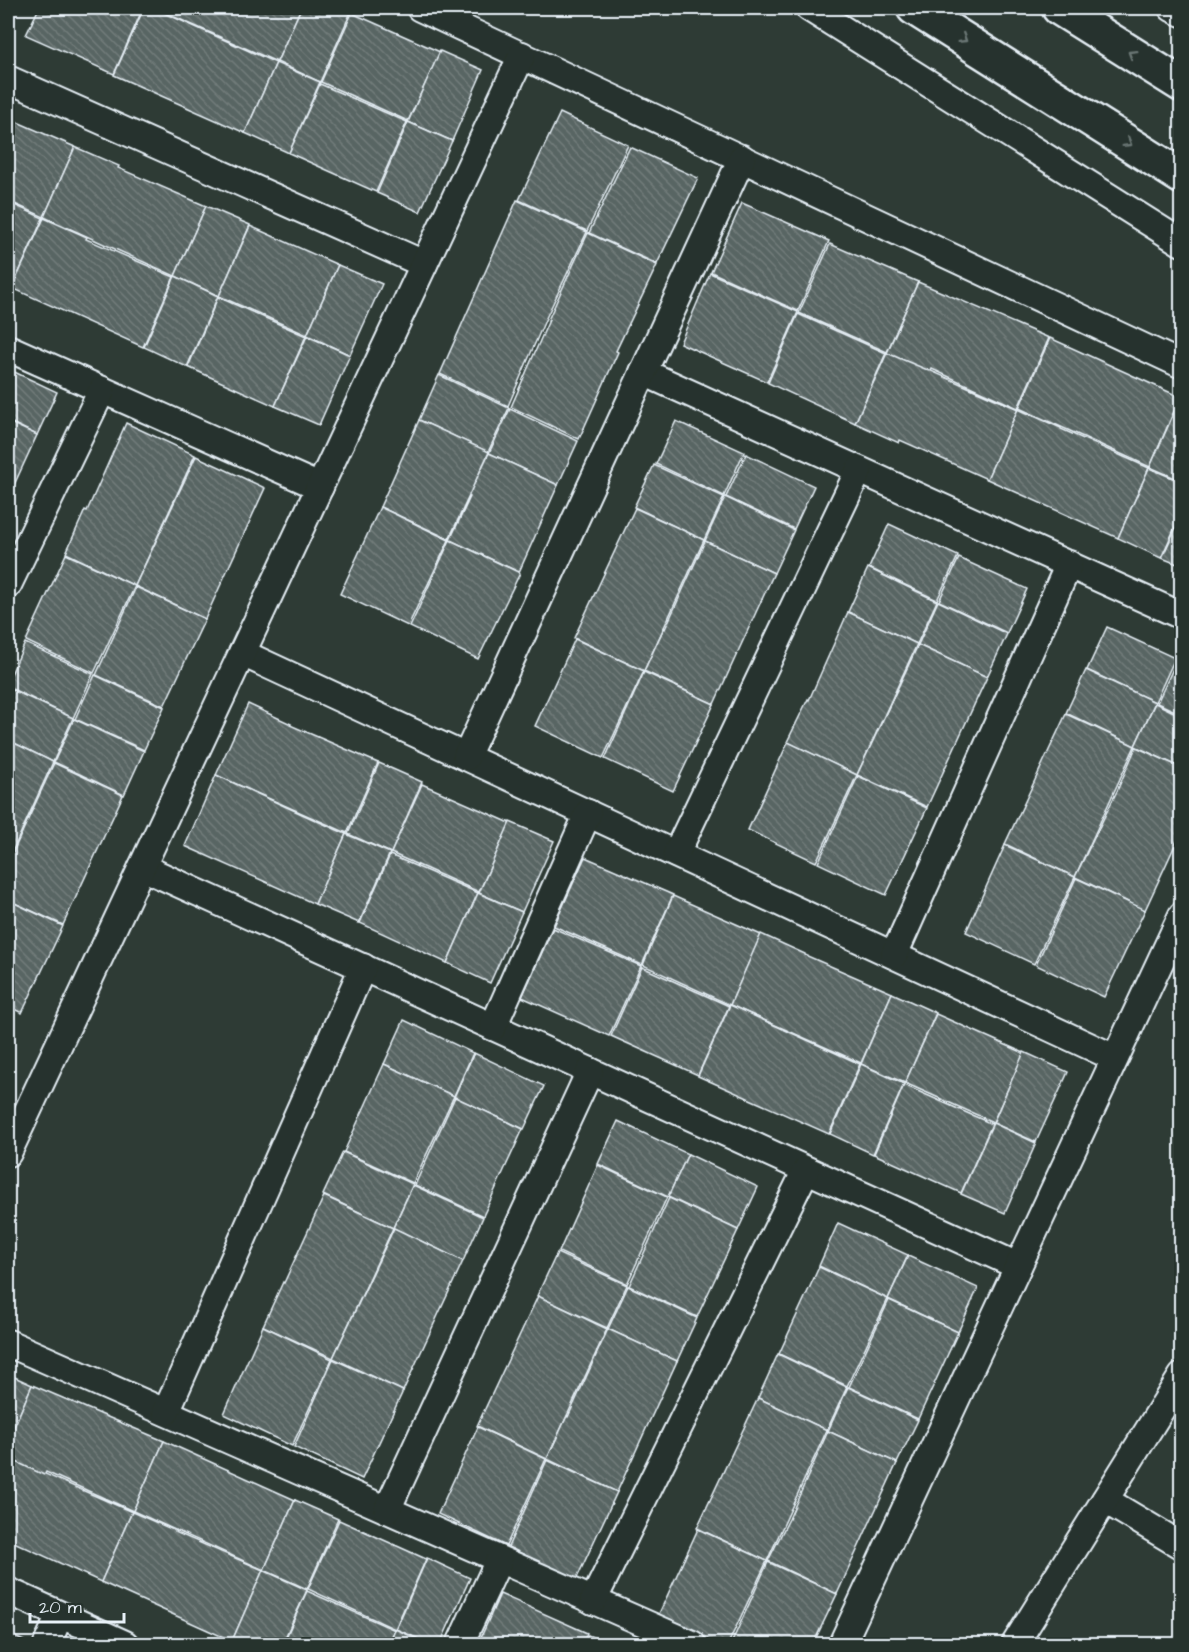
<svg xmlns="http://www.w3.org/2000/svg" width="1189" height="1652" viewBox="0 0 1189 1652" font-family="'Architects Daughter',sans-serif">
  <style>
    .building { fill: url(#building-back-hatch); stroke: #e8f1f8; stroke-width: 1.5 }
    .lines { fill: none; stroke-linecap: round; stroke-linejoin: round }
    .street-casing { stroke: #e8f1f8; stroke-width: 30 }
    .secondary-casing { stroke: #e8f1f8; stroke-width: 38 }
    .street { stroke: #26332d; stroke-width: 26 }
    .secondary { stroke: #26332d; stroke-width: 33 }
    .oneway { stroke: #6a7674 }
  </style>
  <defs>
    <pattern id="building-back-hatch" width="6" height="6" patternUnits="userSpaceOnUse" patternTransform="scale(1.5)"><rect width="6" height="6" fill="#596563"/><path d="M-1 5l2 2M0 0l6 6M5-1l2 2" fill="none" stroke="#717c7a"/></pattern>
  </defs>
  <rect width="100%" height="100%" fill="#2e3b35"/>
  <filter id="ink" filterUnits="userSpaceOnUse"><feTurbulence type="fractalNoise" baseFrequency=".0167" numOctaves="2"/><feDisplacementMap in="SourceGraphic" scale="12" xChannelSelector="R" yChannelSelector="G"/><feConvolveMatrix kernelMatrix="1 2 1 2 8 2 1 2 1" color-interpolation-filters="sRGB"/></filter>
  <g filter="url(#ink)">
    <g class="building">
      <path d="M39,8h104l-29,66 -88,-39z"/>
      <path d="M144,8h9l123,55 -31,70 -131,-58z"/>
      <path d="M154,8h147l-24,54z"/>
      <path d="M301,8h41l9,4 -31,70 -43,-20z"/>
      <path d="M352,13l88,39 -32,69 -87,-39z"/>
      <path d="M440,51l43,19 -31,71 -44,-19z"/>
      <path d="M276,63l44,19 -31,71 -44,-20z"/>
      <path d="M320,84l87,38 -31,70 -87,-39z"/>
      <path d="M560,113l68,32 -41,86 -68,-31z"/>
      <path d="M8,118l67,29 -31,70 -36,-16z"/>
      <path d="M408,122l44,19 -32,71 -43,-19z"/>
      <path d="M75,147l44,19 -1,2 88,38 -31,70 -131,-59z"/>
      <path d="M630,147l68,31 -41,86 -68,-31z"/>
      <path d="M517,200l70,32 -41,86 -38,88 -68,-32z"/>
      <path d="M8,202l35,16 -31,70 -4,-2z"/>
      <path d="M742,203l87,38 -31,70 -87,-39z"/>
      <path d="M206,206l44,19 -31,71 -44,-20z"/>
      <path d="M44,218l43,19 -1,2 88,38 -31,70 -131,-59z"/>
      <path d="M250,226l88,39 -31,70 -88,-39z"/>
      <path d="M588,233l69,32 -41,86 2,1 -39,87 -68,-32 38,-87h-1z"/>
      <path d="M830,244l88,38 -31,70 -88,-39z"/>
      <path d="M338,265l44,19 -32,71 -43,-20z"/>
      <path d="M710,273l88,39 -31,70 -87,-39z"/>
      <path d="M175,276l43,20 -31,71 -43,-20z"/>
      <path d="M918,282l131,56 -31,70 -86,-39 -1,2 87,38 -31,70 -87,-39 -1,3 -44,-20 32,-70 43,18 -43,-18z"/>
      <path d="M218,297l88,39 -31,70 -87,-39z"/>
      <path d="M798,314l88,39 -31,70 -87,-40z"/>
      <path d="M307,336l43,19 -31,70 -44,-19z"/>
      <path d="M1050,338l130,59 -30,70 -131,-59z"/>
      <path d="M8,369l49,23 -20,43 -29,-14z"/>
      <path d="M439,375l70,33 -21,44 -69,-32z"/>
      <path d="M1181,397h1v84l-32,-14z"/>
      <path d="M510,409l68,32 -20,44 -69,-32z"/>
      <path d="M1018,409l43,19v1l88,39 -31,70 -131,-59z"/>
      <path d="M419,420l70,32 -20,43 20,-42 69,32 -39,87 -69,-32 20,-43 -1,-1 -20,43 -69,-32z"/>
      <path d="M676,421l68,31 -20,44 -68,-32z"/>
      <path d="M8,422l29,13 -29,63z"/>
      <path d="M126,423l69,32 -60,131 -69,-33 19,-43 2,1z"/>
      <path d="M746,454l68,32 -20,43 -68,-32z"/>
      <path d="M196,456l69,32 -60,131 -70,-33z"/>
      <path d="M654,465l70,32 -20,43 -70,-33z"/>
      <path d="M1149,468l33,14v30l-21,46 -43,-20z"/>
      <path d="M725,497l69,33 -20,43 -69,-32z"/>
      <path d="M380,507l69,33 -41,86 -68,-32z"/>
      <path d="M635,508l69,32 -60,131 -70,-33z"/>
      <path d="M1182,514v52l-20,-8z"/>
      <path d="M889,524l69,32 -21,44 -68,-32z"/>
      <path d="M450,540l70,33 -42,86 -68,-32z"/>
      <path d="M705,541l69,32 -60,131 -70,-33 20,-43 1,1z"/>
      <path d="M66,554l69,32 -41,87 -68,-32z"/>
      <path d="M959,558l68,31 -20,44 -68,-32z"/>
      <path d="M868,568l69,33 -20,43 -69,-32z"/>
      <path d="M136,587l69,32 -41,87 -68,-31z"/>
      <path d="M938,601l69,33 -20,43 -69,-32z"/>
      <path d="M848,612l69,32 -60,131 -70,-33 21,-43 1,1z"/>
      <path d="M1107,627l68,31 -20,44 -68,-32z"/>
      <path d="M575,639l69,32 -41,87 -68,-32z"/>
      <path d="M25,643l68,31 -20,44 -65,-31v-6z"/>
      <path d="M918,645l69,32 -60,130 -70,-32z"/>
      <path d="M1177,660l5,2v52l-25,-11z"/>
      <path d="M1086,670l69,32 -20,44 -69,-33z"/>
      <path d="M644,672l70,32 -41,87 -68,-32z"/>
      <path d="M95,675l69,32 -20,43 -69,-31z"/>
      <path d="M8,688l65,30 -20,44 -45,-22z"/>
      <path d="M1155,703l27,13v52l-47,-22z"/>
      <path d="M248,704l43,20 -1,1 88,38 -31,70 -131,-58z"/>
      <path d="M1066,714l69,32 -60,131 -70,-33z"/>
      <path d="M74,719l70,32 -20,44 -70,-33z"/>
      <path d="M8,740l45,22 -45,99z"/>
      <path d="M788,742l69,33 -41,87 -68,-32z"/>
      <path d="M1136,747l46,21v62l-37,80 -70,-33 42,-86z"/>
      <path d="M54,763l69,32 -60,130 -55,-25v-37z"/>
      <path d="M379,763l43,19 -31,71 -43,-19z"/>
      <path d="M216,775l130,59 -31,70 -130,-58z"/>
      <path d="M858,776l69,32 -41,87 -68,-32z"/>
      <path d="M422,784l88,39 -31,69 -88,-39z"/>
      <path d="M510,822l44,19 -32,71 -43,-19z"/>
      <path d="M346,834l44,19 -31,70 -44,-19z"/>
      <path d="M1005,845l70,32 -41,87 -68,-32z"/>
      <path d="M390,855l88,38 -31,70 -87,-40z"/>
      <path d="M585,857l88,38 -31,70 -88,-39z"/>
      <path d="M1076,878l69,32 -41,87 -68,-32z"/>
      <path d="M478,893l44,19 -32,71 -43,-20z"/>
      <path d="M673,896l88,39 -31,70 -87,-40z"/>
      <path d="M8,900l55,26 -41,87 -14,-7z"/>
      <path d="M553,928l88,38 -32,70 -87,-39z"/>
      <path d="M761,934l44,20v1l87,38 -31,70 -131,-58z"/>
      <path d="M642,967l87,39 -31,69 -87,-39z"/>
      <path d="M892,993l44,20 -31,70 -44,-19z"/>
      <path d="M730,1005l130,59 -31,70 -131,-58z"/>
      <path d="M936,1014l88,39 -31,69 -88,-39z"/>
      <path d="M404,1020l69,33 -19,43 -70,-32z"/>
      <path d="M1024,1052l44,20 -32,70 -43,-19z"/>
      <path d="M474,1053l70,33 -20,43 -70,-32z"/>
      <path d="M384,1064l70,32 -41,87 -69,-31z"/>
      <path d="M861,1064l43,20 -31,70 -43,-20z"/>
      <path d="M904,1085l88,39 -31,69 -87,-39z"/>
      <path d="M455,1097l68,32 -40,87 -68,-31z"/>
      <path d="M618,1121l70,33 -20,43 -70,-33z"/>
      <path d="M993,1123l43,20 -31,70 -44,-19z"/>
      <path d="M343,1152l70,32 -20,44 -70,-33z"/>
      <path d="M688,1154l70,33 -20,43 -70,-33z"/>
      <path d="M598,1165l69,32 -40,87 -68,-32z"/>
      <path d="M413,1185l70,32 -20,44 -70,-33z"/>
      <path d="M324,1196l69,32 -60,130 -70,-32 20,-44 1,1z"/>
      <path d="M669,1198l69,32 -41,87 -68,-31z"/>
      <path d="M838,1223l70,32 -20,44 -69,-33z"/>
      <path d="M394,1228l69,33 -60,130 -70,-33z"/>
      <path d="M557,1253l70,32 -20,43 -70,-32z"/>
      <path d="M908,1256l70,32 -20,44 -70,-33z"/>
      <path d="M819,1267l69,32 -41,87 -68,-32z"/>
      <path d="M628,1286l69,32 -20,43 -69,-32z"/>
      <path d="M538,1296l69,33 -60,130 -70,-33z"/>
      <path d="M889,1300l69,32 -40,87 -69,-32z"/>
      <path d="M263,1326l69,33 -40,87 -68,-32z"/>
      <path d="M608,1329l69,32 -60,131 -70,-33 20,-43 1,1z"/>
      <path d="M778,1354l69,33 -20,43 -69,-32z"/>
      <path d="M333,1359l70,32 -41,88 -68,-32z"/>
      <path d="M8,1374l24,11 -24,56z"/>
      <path d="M32,1385l132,56 -31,70 -87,-39 -1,2 87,38 -31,70 -87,-40 -1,4 -5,-3v-85l36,17 -36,-17v-17z"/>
      <path d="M848,1387l70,33 -21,43 -69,-32z"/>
      <path d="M758,1398l69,32 -60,131 -70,-33z"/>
      <path d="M478,1427l68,32 -40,87 -68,-32z"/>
      <path d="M828,1431l69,32 -60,131 -69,-33 21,-42z"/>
      <path d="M164,1441l131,59 -31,70 -131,-59z"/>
      <path d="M547,1460l70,32 -41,88 -68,-33z"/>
      <path d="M295,1500l43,19 -31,70 -43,-19z"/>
      <path d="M132,1512l44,19 -1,1 88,38 -31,71 -131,-59z"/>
      <path d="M339,1520l87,39 -31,70 -87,-40z"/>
      <path d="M698,1529l69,32 -39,83h-10l-60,-28z"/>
      <path d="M427,1558l43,20 -30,66h-10l-34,-15z"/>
      <path d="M768,1562l69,32 -24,50h-82z"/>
      <path d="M263,1570l44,20 -25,54h-42l-8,-3z"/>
      <path d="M307,1591l88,39 -7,14h-105z"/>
      <path d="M500,1594l87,39 -5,11h-104z"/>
      <path d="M395,1629l34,15h-40z"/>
      <path d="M8,1634l16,7 -1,3h-15z"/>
      <path d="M588,1635l20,9h-24z"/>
    </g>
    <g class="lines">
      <g class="street-casing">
        <g id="street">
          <path d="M420,8l762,357"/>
          <path d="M809,8l373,235"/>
          <path d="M1172,8l10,5"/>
          <path d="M8,79l416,185"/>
          <path d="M8,348l312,139"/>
          <path d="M643,372l539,244"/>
          <path d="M8,585l94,-195"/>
          <path d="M242,653l873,405"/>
          <path d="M466,757l276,-599"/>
          <path d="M676,854l183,-384"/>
          <path d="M142,867l876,399"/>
          <path d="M894,955l175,-391"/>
          <path d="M493,1027l95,-214"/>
          <path d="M8,1153l514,-1098"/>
          <path d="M8,1343l684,301"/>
          <path d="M166,1412l197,-445"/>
          <path d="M1105,1500l77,46"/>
          <path d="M387,1510l203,-439"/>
          <path d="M8,1591l117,53"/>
          <path d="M593,1601l213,-431"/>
          <path d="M47,1644l13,-29"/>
          <path d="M460,1644l39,-84"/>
          <path d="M842,1644l340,-729"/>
          <path d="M1015,1644l167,-268"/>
        </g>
      </g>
      <g class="secondary-casing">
        <g id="secondary">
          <path d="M914,8l268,169"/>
          <path d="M1059,8l123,77"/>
        </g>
      </g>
      <use href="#street" class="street"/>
      <use href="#secondary" class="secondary"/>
    </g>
    <defs><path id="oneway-chevron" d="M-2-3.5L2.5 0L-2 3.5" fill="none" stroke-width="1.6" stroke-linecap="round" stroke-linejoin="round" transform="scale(1.5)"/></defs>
    <g class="oneway">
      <use href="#oneway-chevron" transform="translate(963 39) rotate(32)"/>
      <use href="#oneway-chevron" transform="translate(1132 54) rotate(-148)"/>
      <use href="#oneway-chevron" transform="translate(1128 143) rotate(32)"/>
    </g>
  </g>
  <rect width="1189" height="1652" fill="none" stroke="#26332d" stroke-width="30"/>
  <rect x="15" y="15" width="1159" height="1622" fill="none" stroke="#e8f1f8" stroke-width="2" filter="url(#ink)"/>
  <path d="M30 1613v9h94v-9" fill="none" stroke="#e8f1f8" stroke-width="3"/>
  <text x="39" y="1613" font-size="18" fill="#e8f1f8" stroke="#26332d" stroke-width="4.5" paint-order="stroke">20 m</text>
</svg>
